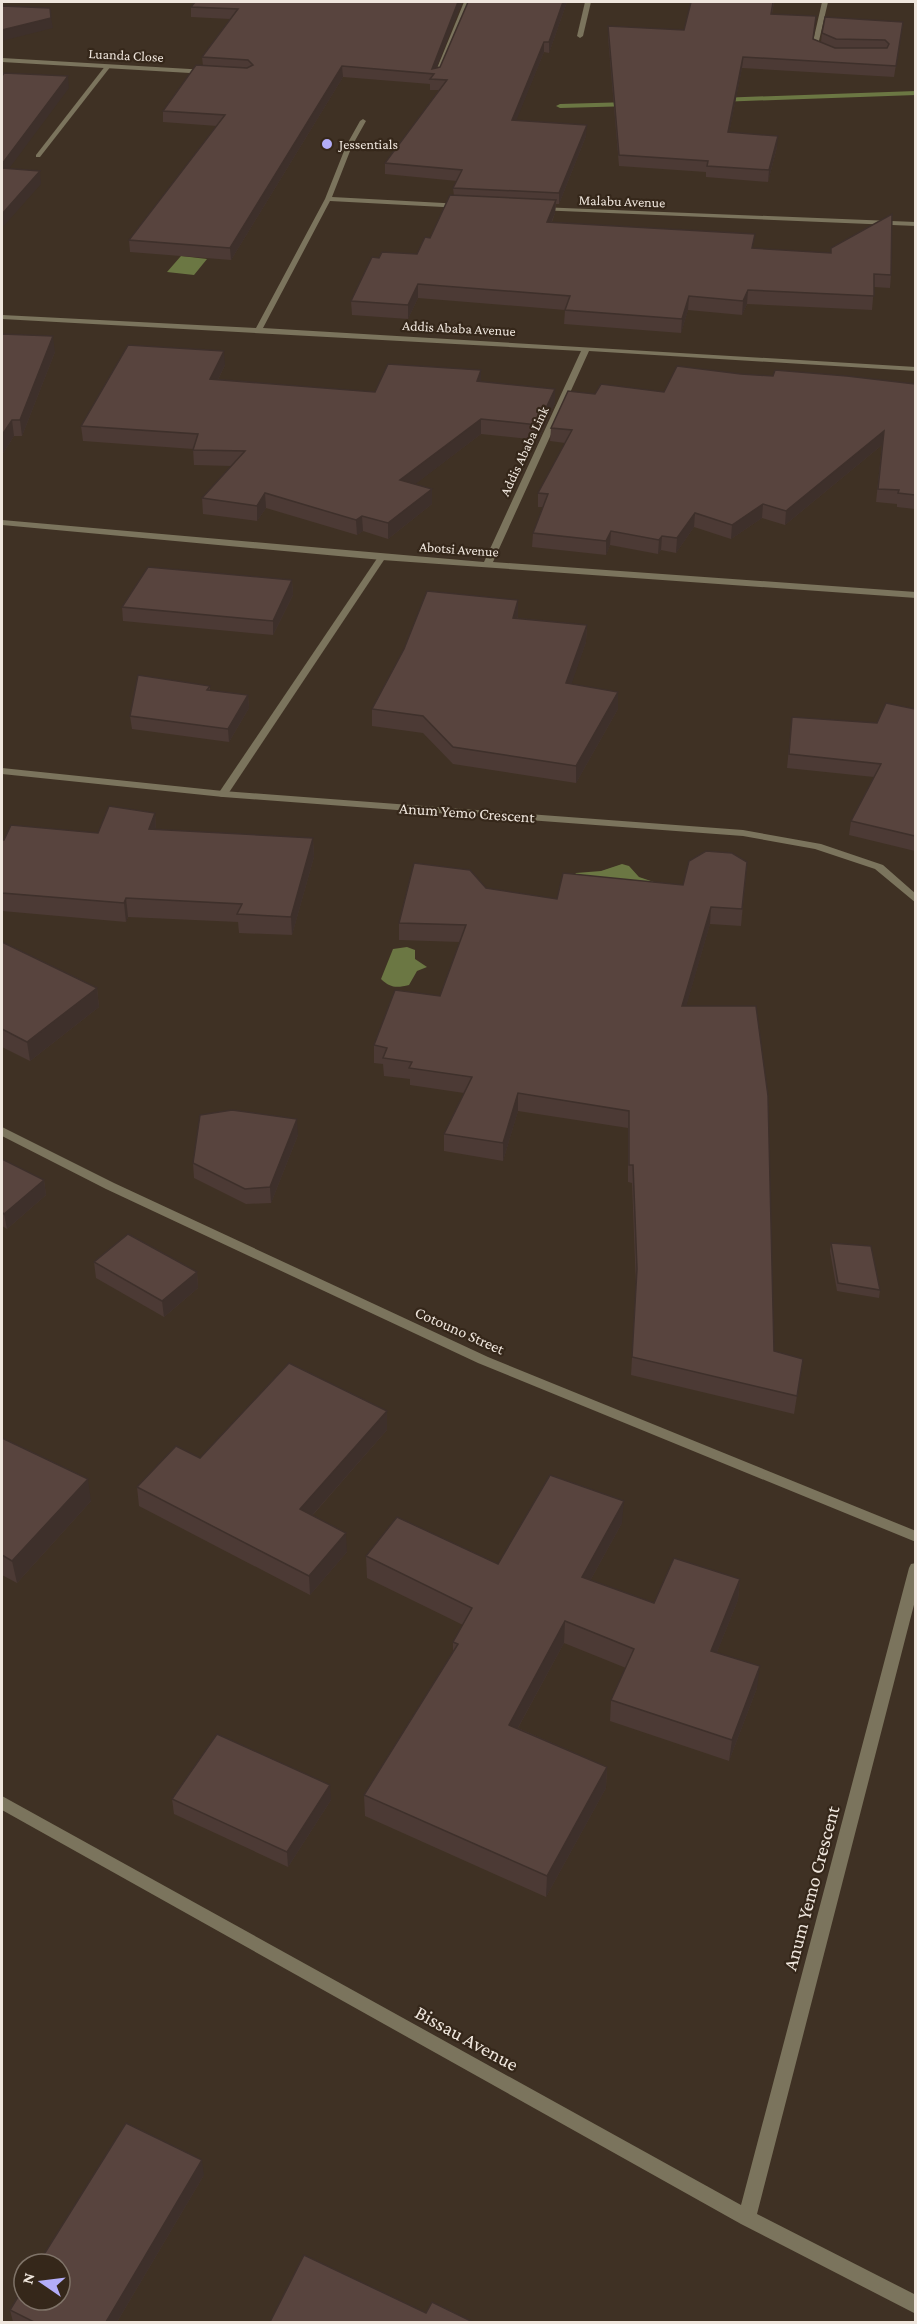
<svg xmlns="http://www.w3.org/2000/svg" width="917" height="2324" viewBox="0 0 917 2324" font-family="'Crimson Pro',serif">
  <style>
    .water { fill: #6b7743 }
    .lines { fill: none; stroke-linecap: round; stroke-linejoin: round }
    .stream { fill: #6b7743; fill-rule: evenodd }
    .lane { fill: #7b745d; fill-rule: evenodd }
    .street { fill: #7b745d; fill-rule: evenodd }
    .wall { fill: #4c3a35 }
    .shaded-wall { fill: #3e302b }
    .building { fill: #58443e; stroke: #3e302b; stroke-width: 1.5 }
    .poi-dot { fill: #b3adf9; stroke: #35271a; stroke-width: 2 }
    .labels { text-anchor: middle; stroke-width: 4.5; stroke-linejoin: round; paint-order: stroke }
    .far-street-label { font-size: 14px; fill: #efe6dd; stroke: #35271a }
    .far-poi-label { font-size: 14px; fill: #efe6dd; stroke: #35271a; text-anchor: start }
    .street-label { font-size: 16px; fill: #efe6dd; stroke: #35271a }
    .near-street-label { font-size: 20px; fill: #efe6dd; stroke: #35271a }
  </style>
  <rect width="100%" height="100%" fill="#3f3124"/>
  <g class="water">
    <path d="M181,256l26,3 -13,16 -27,-3z"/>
    <path d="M622,864l7,2 10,11 15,5 -82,-4 4,-5 25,-2z"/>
    <path d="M407,947l8,3v9l12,8 -10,4 -8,14c-12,3 -19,3 -28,-6l12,-30z"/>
  </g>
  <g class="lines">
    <g class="stream">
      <path d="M916,91v4l-198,7 -4,-2 4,-2z"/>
      <path d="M630,102l4,2 -1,2 -73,2 -4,-2 4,-2z"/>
    </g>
    <g class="lane">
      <path d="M822,2h6l-10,43 8,5 -2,3 -12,-7z"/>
      <path d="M106,65l5,1 -71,91h-4v-2z"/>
      <path d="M382,554l4,3 -158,237 -5,3 -4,-1 -1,-2 160,-237z"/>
    </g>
    <g class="street">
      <path d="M464,2h6l-32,75 -5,1z"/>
      <path d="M585,2h6l-8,34 -3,2 -3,-2z"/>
      <path d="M2,58l205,12 3,2 -3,2 -205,-12z"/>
      <path d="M363,119l3,2 -14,25 -20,51 130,7 3,2 -3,2 -132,-7 -67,127 653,39v4l-327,-20 -96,211 423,30v6l-534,-38 -380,-35v-5l482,42 97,-211 -579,-32v-4l254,13 69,-129 21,-53 14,-25z"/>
      <path d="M539,207l377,15v4l-379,-16 -1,-1z"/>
      <path d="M2,768l221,23 520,39 78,14 62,21 33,29v9l-41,-34 -60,-20 -72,-13 -520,-39 -221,-23z"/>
      <path d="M2,1127l112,56 374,174 428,174v11l-438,-179 -372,-174 -104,-53z"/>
      <path d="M916,1563v34l-159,617 159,81v19l-175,-90 -739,-414v-14l739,409 168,-637 2,-4z"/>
    </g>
  </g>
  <g class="wall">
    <path d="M195,2h267l-26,66 4,-1 127,-65 -18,51 -5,-1 -28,68 70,16 -27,68h-3l-1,9 -3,9 201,26 138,27 -1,13 -16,-1 -2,23 -125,-6 -5,11 -54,-5 -7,23 -117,-9 1,-14 -147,-12 -10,21 -56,-4 -1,-14 28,-43 38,-4 13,-16 24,-42 -1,-8 4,-7 -72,-7v-11l54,-73h-9v-6l-87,-7 -112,183 -101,-8 -1,-12 88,-114 -54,-4v-11l40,-45 -1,-9 28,-38 -39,-2v-10z"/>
    <path d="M691,2h83l-2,12 41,25 8,3 1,-9 81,-11 -9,55 -152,-9 -13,65 48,14 -9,35 -62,-5v-5l-87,-6 -11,-129v-11l76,4z"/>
    <path d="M2,334l53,18 -33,84h-8l-12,19z"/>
    <path d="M225,365l-7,15 157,12 106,-22v11l74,22 -17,37 -57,-6 -66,50 17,5v15l-44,35 -25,-8 -6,4 -91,-27 -9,13 -54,-7 -1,-16 29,-32 -37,-1 -1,-16 -110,-8 -2,-15z"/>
    <path d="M741,374l174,10v125l-18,-2v-3l-21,-2 6,-57 -97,80 -23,-7 -31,21 -37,-12 -18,26 -15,-3 -3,4 -48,-9 -4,10 -74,-8 1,-14 10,-26h-5v-14l27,-50 -15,-2 1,-13 44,-34 69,-2z"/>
    <path d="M292,580l1,15 -20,40 -150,-14 -1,-14z"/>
    <path d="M518,616v2l69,7 -1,17 -15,42 47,25 -42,74 -123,-19 -30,-31 -51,-7v-17z"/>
    <path d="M210,686v4l38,5 1,13 -20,34 -97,-13 -2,-13z"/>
    <path d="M915,709v142l-66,-16 2,-14 23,-44 -87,-9 5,-51 85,6z"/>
    <path d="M155,813l1,17 157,8 1,19 -22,78 -53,-2 -1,-11 -110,-5 -2,5 -124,-11v-71l96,-7z"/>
    <path d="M747,862l-6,64 -31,-2 -24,82 88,345 29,8 -9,55 -163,-39 5,-89 -4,-103 -4,-1v-54l-110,-17 -15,50 -59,-10v-17l20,-41 -54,-8v-6l-26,-3 -1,-12 -9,-1v-18l66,-49 20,-54 -61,-2v-17l87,-35 71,11 126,-14z"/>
    <path d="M2,942l95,46 2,19 -69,54 -28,-14z"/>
    <path d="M298,1135l-27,68 -25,1 -52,-26 -1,-15z"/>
    <path d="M2,1159l42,21 2,15 -39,34 -5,-3z"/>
    <path d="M831,1243l49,47 -1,8 -42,-7 -7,-40z"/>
    <path d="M94,1262l103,10 1,16 -34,29 -68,-39z"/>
    <path d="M387,1411v19l-75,86 35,36 -37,43 -171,-89 -2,-19 63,-29z"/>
    <path d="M2,1438l89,63 -74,82 -15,-8z"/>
    <path d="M622,1523l-32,58 64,22 86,-24 -2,21 -21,52 40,36 -28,73 -119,-40 1,-21 15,-32 -62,-25 -46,85 89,39 -1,21 -60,109 -181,-81 -1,-21 89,-143v-10l10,-17 -96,-47 -1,-22 132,8z"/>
    <path d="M172,1799l159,1 -43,67 -114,-53z"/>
    <path d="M204,2175l-87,147h-104l-3,-12z"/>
  </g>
  <g class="shaded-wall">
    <path d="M458,2h4l-28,73 -2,-6z"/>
    <path d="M563,2h4l-18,51v-11z"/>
    <path d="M51,18l2,10 -51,13v-11z"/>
    <path d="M544,42v10l-32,79v-11z"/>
    <path d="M743,57l-1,11 -15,76 1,-12z"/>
    <path d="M342,66l1,11 -112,183 -1,-12z"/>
    <path d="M68,76l1,12 -67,90v-14z"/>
    <path d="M587,125l-1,11 -27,68v-11z"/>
    <path d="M778,136l-1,11 -9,35 1,-12z"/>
    <path d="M40,171l1,13 -39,44v-14z"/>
    <path d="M556,200l-1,13 -9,22 1,-13z"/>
    <path d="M418,284v14l-10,21v-14z"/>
    <path d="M748,290l-1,14 -5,11 1,-14z"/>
    <path d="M689,296l-1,14 -7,23 1,-14z"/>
    <path d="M53,336l2,16 -33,84 -2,-16z"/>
    <path d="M224,351l1,14 -14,29 -1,-15z"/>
    <path d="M481,370v15l-4,-4z"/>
    <path d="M555,389v14l-17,37v-15z"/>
    <path d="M481,419v15l-80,61 -1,-15z"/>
    <path d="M12,420l2,16 -12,19v-20z"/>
    <path d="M884,431l-2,14 -97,80 1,-14z"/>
    <path d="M432,489v15l-44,35v-16z"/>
    <path d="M265,493l1,15 -9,13v-15z"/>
    <path d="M763,504l-1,14 -31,21 1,-14z"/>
    <path d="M695,513l-1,14 -18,26 1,-15z"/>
    <path d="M362,516l1,15 -6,4 -1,-15z"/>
    <path d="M611,531l-1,14 -4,10v-14z"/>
    <path d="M662,536l-1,14 -3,4 1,-14z"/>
    <path d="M292,580l1,15 -20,40v-14z"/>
    <path d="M518,600v16l-6,18 1,-16z"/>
    <path d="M587,625l-1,17 -20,58v-17z"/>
    <path d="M618,692v17l-42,74v-17z"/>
    <path d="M248,695l1,13 -20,34 -1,-13z"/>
    <path d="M155,813l1,18 -7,-2z"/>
    <path d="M313,838l1,19 -22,78 -1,-18z"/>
    <path d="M126,898l2,19 -2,5 -2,-19z"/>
    <path d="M711,907l-1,17 -29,100 1,-18z"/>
    <path d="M97,988l2,19 -69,54 -3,-19z"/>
    <path d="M518,1093v18l-15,50v-18z"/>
    <path d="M297,1119l1,16 -27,68 -1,-16z"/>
    <path d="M44,1180l2,15 -39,34 -3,-15z"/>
    <path d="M197,1272l1,16 -34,29 -2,-16z"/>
    <path d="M387,1411v19l-86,98 -1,-19z"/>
    <path d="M88,1479l3,22 -74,82 -5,-22z"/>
    <path d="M624,1501l-2,22 -42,76 2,-22z"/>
    <path d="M346,1533l1,19 -37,43 -1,-19z"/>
    <path d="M740,1579l-2,21 -29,72 2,-21z"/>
    <path d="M565,1621l-1,22 -56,103 1,-21z"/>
    <path d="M760,1666l-3,22 -28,73 3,-21z"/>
    <path d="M607,1767l-1,21 -60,109 1,-21z"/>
    <path d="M330,1785l1,15 -43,67 -1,-15z"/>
    <path d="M202,2160l2,15 -87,147h-11z"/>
  </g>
  <g class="building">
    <path d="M195,2h263l-26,67 8,-2 28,-65h95l-14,40h-5l-32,78 75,5 -28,68 -106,-5 9,-18 -77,-7 62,-83 -17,-1 4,-5 -92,-8 -112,182 -101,-8 96,-125 -62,-4 33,-46 51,3 6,-3 -5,-5 -46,-3 36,-48 -47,-2z"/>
    <path d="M691,2h82l-2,12 45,2 -3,23 22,9h52l2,-4 -4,-4 -49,-1 -14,-6 3,-16 78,5 -7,44 -153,-9 -15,75 50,4 -9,34 -62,-4 1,-5 -89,-6 -11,-129 76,4z"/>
    <path d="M2,6l48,2 1,10 -49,12z"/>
    <path d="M4,73l64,3 -66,88v-88z"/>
    <path d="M2,168l38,3 -38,43z"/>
    <path d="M450,195l106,5 -9,22 208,12 -3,14 79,5v-5l61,-34 -1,61 -17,-1v22l-126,-6 -5,11 -54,-5 -7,23 -117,-9 5,-14 -152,-12 -10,21 -57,-4 21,-44 7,1 3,-6 35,2 8,-17 5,1z"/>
    <path d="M2,334l51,2 -33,84h-8l-10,15z"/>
    <path d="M128,345l96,6 -14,28 165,13 13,-28 93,6 -4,11 78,8 -17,36 -57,-6 -81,61 32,9 -44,34 -26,-7 -6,4 -91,-27 -8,13 -55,-8 43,-47 -52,-1 5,-16 -117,-8z"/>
    <path d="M677,366l64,8 32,2 2,-6 72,6 68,8v111l-17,-2 1,-3 -21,-1 6,-58 -98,80 -23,-7 -31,21 -37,-12 -18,25 -15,-2 -3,4 -48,-9 -5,10 -73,-8 15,-39 -10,-1 34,-63 -21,-2 17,-37 27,3 6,-10 63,8z"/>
    <path d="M148,567l144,13 -19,41 -151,-14z"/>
    <path d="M427,591l91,9 -5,18 74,7 -21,58 52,9 -42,74 -123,-19 -30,-31 -51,-7 32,-60z"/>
    <path d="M138,675l72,11 -3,4 41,5 -20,34 -98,-13z"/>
    <path d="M886,703l29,6v127l-64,-15 30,-57 -92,-10 3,-37 85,6z"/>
    <path d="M109,806l46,7 -6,16 164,9 -22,79 -54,-3 5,-10 -116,-6 -2,5 -122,-10v-53h2l7,-15 87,8z"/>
    <path d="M706,851l26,2 15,9 -5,47 -31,-2 -29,99h74l12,90 6,255 29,8 -6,37 -165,-39 5,-88 -4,-104h-4v-54l-111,-18 -15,50 -59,-9 28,-57 -63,-9 3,-6 -29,-4 4,-10 -13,-3 21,-55 45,6 26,-71 -67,-2 15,-60 56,7 16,18 71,11 6,-26 120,12 6,-24z"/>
    <path d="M2,942l95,46 -70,54 -25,-13z"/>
    <path d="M232,1110l65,9 -27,68 -25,2 -52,-26 7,-48z"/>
    <path d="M2,1159l42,21 -40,34 -2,-2z"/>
    <path d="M128,1234l69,38 -35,29 -68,-39z"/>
    <path d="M831,1243l40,3 9,44 -42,-7z"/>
    <path d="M289,1363l98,48 -87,98 46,24 -37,43 -172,-89 39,-41 24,12z"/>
    <path d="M2,1438l86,41 -76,82 -10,-6z"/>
    <path d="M550,1475l74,26 -42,76 72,26 20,-45 66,21 -29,72 49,15 -28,74 -121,-40 23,-51 -69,-28 -56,104 98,42 -60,109 -183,-81 94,-151 -5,-2 19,-34 -106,-52 31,-39 101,47z"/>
    <path d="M217,1734l113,51 -43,67 -115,-53z"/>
    <path d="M126,2123l76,37 -96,162h-72l-24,-12 14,-23v13h36v-36h-22z"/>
    <path d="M304,2255l122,58 6,-11 41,20h-203z"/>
  </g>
  <circle class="poi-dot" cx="327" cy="144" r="6"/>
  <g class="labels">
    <g class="far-street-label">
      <text transform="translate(126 55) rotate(3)" y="5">Luanda Close</text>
      <text transform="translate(622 201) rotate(2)" y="5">Malabu Avenue</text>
      <text transform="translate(459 328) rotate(3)" y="5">Addis Ababa Avenue</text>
      <text transform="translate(524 451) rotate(-65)" y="5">Addis Ababa Link</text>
      <text transform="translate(459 549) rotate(4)" y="5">Abotsi Avenue</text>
    </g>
    <g class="far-poi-label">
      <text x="339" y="149">Jessentials</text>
    </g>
    <g class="street-label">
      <text transform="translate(467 812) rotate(4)" y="6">Anum Yemo Crescent</text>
      <text transform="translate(460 1330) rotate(24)" y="6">Cotouno Street</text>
    </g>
    <g class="near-street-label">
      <text transform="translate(811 1888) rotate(-75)" y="7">Anum Yemo Crescent</text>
      <text transform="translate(467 2038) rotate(29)" y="7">Bissau Avenue</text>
    </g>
  </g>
  <rect width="917" height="2324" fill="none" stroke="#efe6dd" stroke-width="6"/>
  <g transform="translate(42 2282) rotate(284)"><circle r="28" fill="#35271a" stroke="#7f7368" stroke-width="1.5"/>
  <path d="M0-4.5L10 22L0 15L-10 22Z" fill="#b3adf9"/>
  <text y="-9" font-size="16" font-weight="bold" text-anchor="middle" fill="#efe6dd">N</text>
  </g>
</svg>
